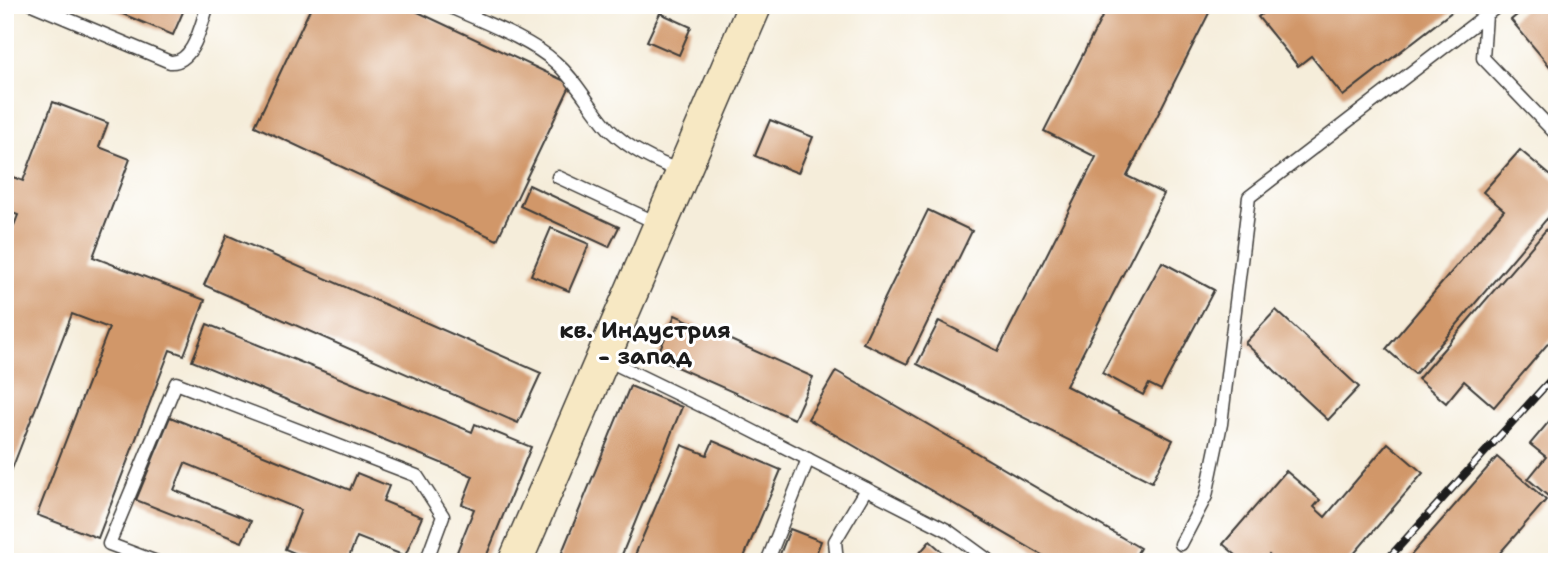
<svg xmlns="http://www.w3.org/2000/svg" width="1562" height="567" viewBox="0 0 1562 567" font-family="'Shantell Sans',sans-serif">
  <style>
    .building { fill: #d19769 }
    .lines { fill: none; stroke-linecap: round; stroke-linejoin: round }
    .lane-casing { stroke: #3d3b38; stroke-width: 15 }
    .secondary-casing { stroke: #3d3b38; stroke-width: 36 }
    .lane { stroke: #fff; stroke-width: 12 }
    .secondary { stroke: #f7e8c3; stroke-width: 33 }
    .rail-casing { stroke: #1c1c1c; stroke-width: 8 }
    .rail { stroke: #fff; stroke-width: 5; stroke-dasharray: 16; stroke-linecap: butt }
    .labels { text-anchor: middle; stroke-width: 6; stroke-linejoin: round; paint-order: stroke }
    .neighbourhood-label { font-size: 23px; font-weight: bold; fill: #1c1c1c; stroke: #fff }
  </style>
  <rect width="100%" height="100%" fill="#fff"/>
  <filter id="ink" filterUnits="userSpaceOnUse"><feTurbulence type="fractalNoise" baseFrequency=".0143" numOctaves="2"/><feDisplacementMap in="SourceGraphic" scale="14" xChannelSelector="R" yChannelSelector="G"/><feConvolveMatrix kernelMatrix="1 2 1 2 8 2 1 2 1" color-interpolation-filters="sRGB"/></filter>
  <filter id="wash" filterUnits="userSpaceOnUse"><feTurbulence type="fractalNoise" baseFrequency=".00686" numOctaves="4" result="noise"/><feDisplacementMap in="SourceGraphic" scale="28" xChannelSelector="R" yChannelSelector="G"/><feGaussianBlur stdDeviation="1.57" result="paint"/><feColorMatrix in="noise" values="0 0 0 0 0 0 0 0 0 0 0 0 0 0 0 0 0 1.4 0 .05"/><feComposite in="paint" operator="in"/></filter>
  <g filter="url(#wash)">
    <rect width="100%" height="100%" fill="#f5edda"/>
    <g id="blocks">
      <g class="building">
        <path d="M101,5h85l-13,30z"/>
        <path d="M312,5h91l168,79 -74,156 -242,-114z"/>
        <path d="M1108,5h105l-86,171 37,18 -98,192 107,54 -21,42 -235,-118 22,-43 59,30 98,-194 -52,-26z"/>
        <path d="M1273,5h177l4,5 -111,86 -32,-40 -13,10 -40,-49z"/>
        <path d="M1529,5h28v70l-46,-55z"/>
        <path d="M660,13l31,14 -12,28 -32,-14z"/>
        <path d="M53,102l55,21 -9,24 31,12 -37,98 112,43 -21,55 -14,-5 -72,188 -61,-23 72,-187 -37,-14 -67,173v-238l13,-34 -13,-5v-36l18,7z"/>
        <path d="M770,120l43,17 -15,36 -43,-17z"/>
        <path d="M1520,150l37,31v26l-142,167 -29,-25 118,-139 -21,-18z"/>
        <path d="M529,185l90,42 -10,20 -89,-41z"/>
        <path d="M928,210l44,21 -65,133 -44,-21z"/>
        <path d="M1557,217v116l-63,74 -30,-26 -18,22 -28,-24z"/>
        <path d="M551,228l38,16 -20,47 -38,-16z"/>
        <path d="M227,235l314,138 -23,50 -314,-138z"/>
        <path d="M1162,262l52,28 -53,100 -12,-6 -6,11 -41,-22z"/>
        <path d="M1276,310l83,77 -31,33 -83,-77z"/>
        <path d="M675,315l138,62 -19,42 -138,-61z"/>
        <path d="M207,324l265,108 3,-8 56,23 -47,115 -27,-10 17,-43 -12,-5 11,-28 -281,-115z"/>
        <path d="M836,371l304,177 -8,14h-78l-246,-143z"/>
        <path d="M630,386l52,21 -63,155h-61z"/>
        <path d="M1557,412v74l-9,10 -20,-17 18,-22 -16,-13z"/>
        <path d="M170,417l180,73 7,-17 32,13 -6,15 39,16 -17,39 -48,-19 -10,25h-31l-31,-13 16,-39 -116,-47 -11,27 77,31 -9,21 -106,-42z"/>
        <path d="M713,441l68,29 -39,92h-110l50,-117 25,10z"/>
        <path d="M1388,443l35,30 -76,89h-70l-8,-7 -6,7h-19l-21,-18 63,-73 34,29 -6,7 11,10z"/>
        <path d="M1497,457l49,43 -54,62h-87z"/>
        <path d="M790,529l31,12 -8,21h-36z"/>
        <path d="M930,541l24,21h-42z"/>
      </g>
    </g>
  </g>
  <g filter="url(#ink)">
    <use href="#blocks" fill-opacity="0" stroke="#3d3b38" stroke-width="2"/>
    <g class="lines">
      <g class="lane-casing">
        <g id="lane">
          <path d="M34,5l136,57c24,2 31,-38 38,-57"/>
          <path d="M446,5c32,15 84,34 109,57 22,19 35,46 54,67 21,21 47,33 74,43"/>
          <path d="M1479,5l7,10 13,-10"/>
          <path d="M558,177l101,47"/>
          <path d="M603,358l138,67 206,105 44,32"/>
          <path d="M1181,544l25,-48 15,-72 28,-227 237,-182 -3,43 74,77"/>
          <path d="M157,562l-48,-18 67,-161 241,93 26,40 -17,46"/>
          <path d="M767,562l41,-103"/>
          <path d="M837,562l-2,-21 31,-52"/>
        </g>
      </g>
      <g class="secondary-casing">
        <path id="secondary" d="M515,562l240,-557"/>
      </g>
      <use href="#lane" class="lane"/>
      <use href="#secondary" class="secondary"/>
      <g class="rail-casing">
        <path id="rail" d="M1385,562l172,-189"/>
      </g>
      <use href="#rail" class="rail"/>
    </g>
  </g>
  <g class="labels">
    <g class="neighbourhood-label">
      <text x="645" y="338">кв. Индустрия<tspan x="645" dy="26">- запад</tspan></text>
    </g>
  </g>
  <rect width="1562" height="567" fill="none" stroke="#fff" stroke-width="28"/>
</svg>
